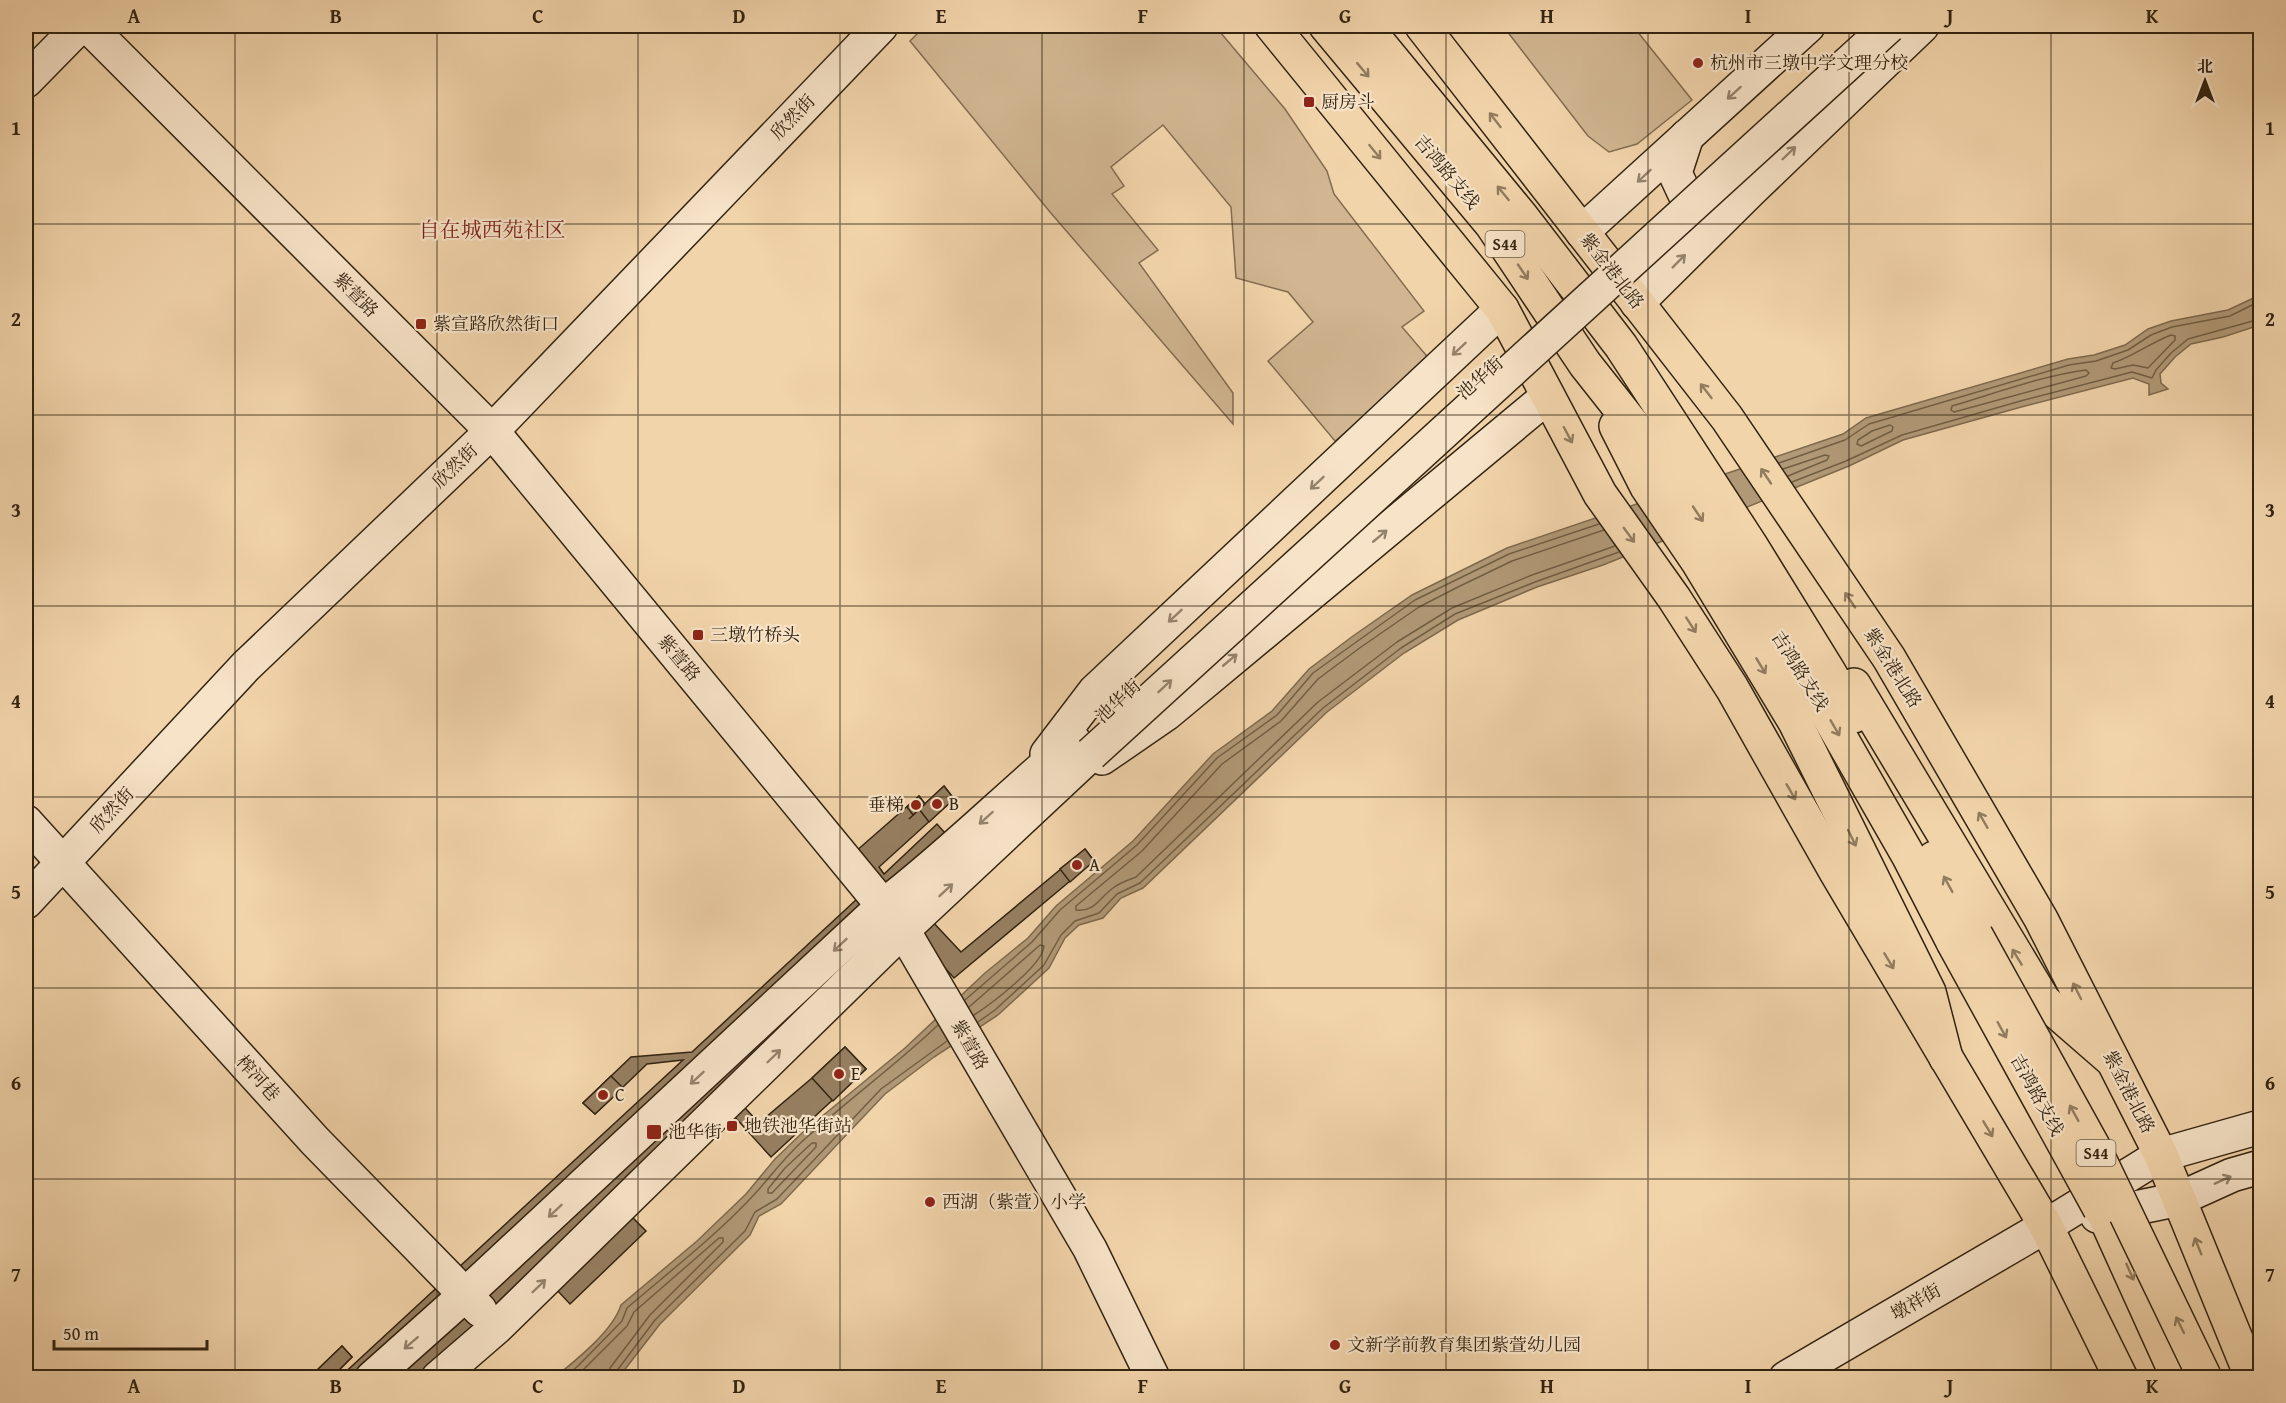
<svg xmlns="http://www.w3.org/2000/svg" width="2286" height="1403" viewBox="0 0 2286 1403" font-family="'Gentium Book Plus','Noto Serif SC',serif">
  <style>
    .green { fill: #d1b691; stroke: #826c50; stroke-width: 1.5 }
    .water { fill: #b19876; stroke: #7e694d; stroke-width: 1.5 }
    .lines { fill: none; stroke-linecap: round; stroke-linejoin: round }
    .shore { stroke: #725e43; stroke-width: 1.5 }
    .building { fill: #967f61; stroke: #322310; stroke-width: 1.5 }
    .secondary-casing { stroke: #322310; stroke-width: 36 }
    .primary-casing { stroke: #322310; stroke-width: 36 }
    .highway-casing { stroke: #322310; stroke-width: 36 }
    .secondary { stroke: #f7e3c8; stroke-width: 33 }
    .primary { stroke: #f2d4ab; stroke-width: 33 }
    .highway { stroke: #f2d4ab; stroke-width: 33 }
    .secondary-bridge-casing { stroke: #322310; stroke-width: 36; stroke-linecap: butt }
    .highway-bridge-casing { stroke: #322310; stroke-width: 36; stroke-linecap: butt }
    .secondary-bridge { stroke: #f7e3c8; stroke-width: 33 }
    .highway-bridge { stroke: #f2d4ab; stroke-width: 33 }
    .oneway { stroke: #927c5e }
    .oneway2 { stroke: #94836c }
    .grid { fill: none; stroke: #322310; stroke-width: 1.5; stroke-opacity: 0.55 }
    .poi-dot { fill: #8f2418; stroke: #f7e3c8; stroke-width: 2 }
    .labels { text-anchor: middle; stroke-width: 4.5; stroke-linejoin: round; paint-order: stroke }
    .shield { fill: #f7e3c8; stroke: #6d5d47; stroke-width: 1.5 }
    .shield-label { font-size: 16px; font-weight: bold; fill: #322310 }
    .poi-label { font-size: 18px; fill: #322310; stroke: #f7e3c8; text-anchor: start }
    .street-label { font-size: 18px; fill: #322310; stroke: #f7e3c8 }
    .quarter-label { font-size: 21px; fill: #7a1f14; stroke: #f7e3c8 }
    .neatline { fill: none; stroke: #322310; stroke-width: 2 }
    .grid-label { font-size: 20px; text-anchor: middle; font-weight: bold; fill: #322310 }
  </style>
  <rect width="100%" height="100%" fill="#f2d4ab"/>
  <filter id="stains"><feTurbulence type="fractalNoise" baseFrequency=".00333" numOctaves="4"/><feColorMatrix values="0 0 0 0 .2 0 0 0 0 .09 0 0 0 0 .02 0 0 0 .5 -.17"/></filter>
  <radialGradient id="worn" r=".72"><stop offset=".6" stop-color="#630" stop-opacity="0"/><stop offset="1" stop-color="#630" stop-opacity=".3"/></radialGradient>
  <g class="green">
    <path d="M925,26h251l4,3 4,-3h31l70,83 42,62 7,23 90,117 -22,16 29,34 -96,80 -67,-80 45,-39 -25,-30 -52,-14 -5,-71 -68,-82 -52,42 13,19 -12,8 46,56 -19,13 94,130v31l-183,-212 -140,-171z"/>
    <path d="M1503,26h130l59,74 -55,44 -28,8 -21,-16z"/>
  </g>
  <path class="water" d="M2260,295v30l-37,12 -32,7 -16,13 -15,17 1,9 7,6 -19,6v-11l-16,-6 -108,28 -122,34 -54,26 -246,99 -66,22 -79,33 -54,33 -77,59 -184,176 -22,10 -18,20 -24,7 -14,13 -16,30 -51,47 -64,42 -49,37 -104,110 -22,12 -9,19 -90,89 -41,53 -65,1c22,-18 59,-47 67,-73l76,-64 49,-47 29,-35 28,-27 102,-84 80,-75 43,-35 28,-32 77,-65 80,-87 59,-43 37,-42 44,-33 59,-41 95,-47 336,-114 23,-16 202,-59 26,-4 31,-10 23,-16 23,-8 57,-11z"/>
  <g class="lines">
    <g class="shore">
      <path d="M2171,335l4,1v4l-27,28 -15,-3 -18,4 -4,-1 2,-5c21,-7 37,-20 58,-28z"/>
      <path d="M2086,370l3,3 -3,3 -132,36 -3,-2 1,-4c44,-13 89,-30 134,-36z"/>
      <path d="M1890,425l3,2 -1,4 -31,15 -4,-2 1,-4 14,-9z"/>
      <path d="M1779,463l66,-23 24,-16 200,-59 27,-4 32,-11 23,-15 21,-8 58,-11 30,-15"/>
      <path d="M1783,469l42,-14 4,1 -2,4 -39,16"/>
      <path d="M1792,482l54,-21 56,-26 122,-35 108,-28 20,6 4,-8 15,-17 17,-14 72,-20"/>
      <path d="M1604,530l-92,31 -54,26 -39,20 -58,40 -43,32 -37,42 -59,43 -80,87 -66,55v4c18,3 24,-13 37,-22 6,-5 15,-8 23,-11l182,-175 79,-60 55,-34 80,-33 83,-29"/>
      <path d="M965,1000l67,-58 28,-32 77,-65 80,-87 60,-43 36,-42 102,-73 94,-46 90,-30"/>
      <path d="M969,1007l71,-62 4,1c-1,19 -53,58 -70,69"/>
      <path d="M978,1022l17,-12 49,-45 17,-30 14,-14 24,-8 18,-19 23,-11 183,-175 78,-60 54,-34 80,-32 84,-30"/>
      <path d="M812,1143h4v4l-44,46h-4v-4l17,-21z"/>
      <path d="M563,1378l15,-12 44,-45 5,-13c42,-36 86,-70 123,-109 20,-21 34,-42 56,-61 43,-39 90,-73 132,-113"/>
      <path d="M575,1378l52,-52 7,-14 85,-74h4v4l-73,73 -40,53 -3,10"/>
      <path d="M615,1378l1,-6 39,-52 90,-89 10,-19 22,-13 104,-110 66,-48"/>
    </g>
  </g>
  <g class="building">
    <path d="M944,786l10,13 -75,68 5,7 53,-50 44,49 -51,46 31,33 124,-103 9,12 -140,117 -40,-44 -180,162 25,27 53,-45 33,-31 21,22 -95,88 -47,-52 -106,98 28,28 -76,73 -27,-29 -111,103h-93l344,-318 -36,4 -52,50 -12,-11 48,-46 61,-5 179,-166 -24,-27 72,-63 6,8 -16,15z"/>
    <path d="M944,786l10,13 -25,23 -10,-13z"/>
    <path d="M919,796l6,8 -12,11 -6,-8z"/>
    <path d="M1085,849l9,12 -24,21 -10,-13z"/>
    <path d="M845,1047l21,22 -33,32 -21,-23z"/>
    <path d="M611,1076l12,12 -28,26 -12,-11z"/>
    <path d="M342,1346l10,11 -21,21h-22z"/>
    <path d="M342,1346l10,11 -21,21h-11l-5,-6z"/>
  </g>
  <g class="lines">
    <g class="secondary-casing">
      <g id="secondary">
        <path d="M88,26l404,405 411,499 187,319 63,129"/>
        <path d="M26,81l54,-55"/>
        <path d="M1687,136l-12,37 14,30 30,4"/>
        <path d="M1582,232l226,-206"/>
        <path d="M1637,303l113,-112 172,-165"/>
        <path d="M1047,754l48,-63 407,-382"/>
        <path d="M1102,758l64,-44 381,-317"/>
        <path d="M26,822l289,319 165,169"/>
        <path d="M26,902l220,-236 246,-235 389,-405"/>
        <path d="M2097,1216l82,-17 53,-24 28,-8"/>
        <path d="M372,1378l93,-83 418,-389c67,-51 126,-111 191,-165"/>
        <path d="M438,1378l59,-51 406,-397 188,-176"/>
        <path d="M1786,1378l260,-152 115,-71 99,-28"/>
      </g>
    </g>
    <g class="primary-casing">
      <g id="primary">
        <path d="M1272,26l230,283 98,185 74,104 58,90 104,184 210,354 75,152"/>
        <path d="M1422,26l305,392 162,240 152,261 120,236 91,223"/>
      </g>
    </g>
    <g class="highway-casing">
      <g id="highway">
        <path d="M1326,26l166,199 93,139 86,109 143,218 94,164 45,87"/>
        <path d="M1365,26l157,191 99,129 129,198 79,128 25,44"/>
        <path d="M1616,426l31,61 51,75 97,160 134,270 17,66"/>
        <path d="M1854,685l190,316 69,60"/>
        <path d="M1934,858l42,77"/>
        <path d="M2106,1219l72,159"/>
      </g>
    </g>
    <use href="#secondary" class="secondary"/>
    <use href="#primary" class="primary"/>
    <use href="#highway" class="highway"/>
    <g class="secondary-bridge-casing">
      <path id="secondary-bridge" d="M1091,754l798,-728"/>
    </g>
    <g class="highway-bridge-casing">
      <g id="highway-bridge">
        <path d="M1976,935l117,211 112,232"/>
        <path d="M1953,942l147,267"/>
      </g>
    </g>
    <use href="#secondary-bridge" class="secondary-bridge"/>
    <use href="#highway-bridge" class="highway-bridge"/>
  </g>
  <defs><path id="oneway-shaft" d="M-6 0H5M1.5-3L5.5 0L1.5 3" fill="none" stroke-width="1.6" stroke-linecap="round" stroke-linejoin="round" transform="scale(1.5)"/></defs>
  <g class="oneway">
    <use href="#oneway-shaft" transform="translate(1363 70) rotate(50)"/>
    <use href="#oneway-shaft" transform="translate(1495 120) rotate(-128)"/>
    <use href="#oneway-shaft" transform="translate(1375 152) rotate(51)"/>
    <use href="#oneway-shaft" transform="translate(1503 193) rotate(-129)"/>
    <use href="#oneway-shaft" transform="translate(1523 272) rotate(56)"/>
    <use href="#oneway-shaft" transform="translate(1706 391) rotate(-128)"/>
    <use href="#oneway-shaft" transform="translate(1568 435) rotate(62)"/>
    <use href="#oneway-shaft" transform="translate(1766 476) rotate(-124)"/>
    <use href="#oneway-shaft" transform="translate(1698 514) rotate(56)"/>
    <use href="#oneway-shaft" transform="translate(1629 535) rotate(54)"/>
    <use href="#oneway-shaft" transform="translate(1850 600) rotate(-124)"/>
    <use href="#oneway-shaft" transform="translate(1691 625) rotate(57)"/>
    <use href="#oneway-shaft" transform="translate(1761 666) rotate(59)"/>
    <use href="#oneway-shaft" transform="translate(1835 728) rotate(60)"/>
    <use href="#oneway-shaft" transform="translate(1791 792) rotate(60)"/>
    <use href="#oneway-shaft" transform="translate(1983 820) rotate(-120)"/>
    <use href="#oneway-shaft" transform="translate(1852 838) rotate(64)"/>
    <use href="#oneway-shaft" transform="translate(1948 884) rotate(-119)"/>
    <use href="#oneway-shaft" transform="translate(2017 957) rotate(-121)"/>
    <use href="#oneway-shaft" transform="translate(1889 961) rotate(59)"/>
    <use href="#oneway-shaft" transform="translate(2077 991) rotate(-117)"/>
    <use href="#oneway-shaft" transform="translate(2002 1030) rotate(61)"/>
    <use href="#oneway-shaft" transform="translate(2074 1113) rotate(-119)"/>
    <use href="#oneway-shaft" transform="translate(1988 1129) rotate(59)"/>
    <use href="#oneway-shaft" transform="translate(2198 1246) rotate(-112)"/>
    <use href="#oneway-shaft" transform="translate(2130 1272) rotate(66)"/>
    <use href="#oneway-shaft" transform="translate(2180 1325) rotate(-116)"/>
  </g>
  <g class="oneway2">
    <use href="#oneway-shaft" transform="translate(1734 93) rotate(138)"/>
    <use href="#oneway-shaft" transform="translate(1789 153) rotate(-44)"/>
    <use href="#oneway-shaft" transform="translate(1644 176) rotate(137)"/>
    <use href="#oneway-shaft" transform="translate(1679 261) rotate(-45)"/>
    <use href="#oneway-shaft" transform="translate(1459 349) rotate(137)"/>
    <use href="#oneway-shaft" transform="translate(1317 483) rotate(137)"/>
    <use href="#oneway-shaft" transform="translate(1380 536) rotate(-40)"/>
    <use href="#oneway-shaft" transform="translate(1175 616) rotate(137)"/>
    <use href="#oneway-shaft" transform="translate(1230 660) rotate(-40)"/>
    <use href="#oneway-shaft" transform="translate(1165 686) rotate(-43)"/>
    <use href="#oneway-shaft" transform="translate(986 818) rotate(138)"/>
    <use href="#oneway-shaft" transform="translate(946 890) rotate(-43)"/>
    <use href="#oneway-shaft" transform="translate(840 945) rotate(137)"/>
    <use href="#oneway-shaft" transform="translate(774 1056) rotate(-44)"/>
    <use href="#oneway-shaft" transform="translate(697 1078) rotate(137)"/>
    <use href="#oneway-shaft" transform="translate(2223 1180) rotate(-24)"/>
    <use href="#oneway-shaft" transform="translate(555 1211) rotate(137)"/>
    <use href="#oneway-shaft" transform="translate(539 1286) rotate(-44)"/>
    <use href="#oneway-shaft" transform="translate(411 1343) rotate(139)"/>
  </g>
  <path class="grid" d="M235,26v1352M437,26v1352M638,26v1352M840,26v1352M1042,26v1352M1244,26v1352M1446,26v1352M1648,26v1352M1849,26v1352M2051,26v1352M26,224h2234M26,415h2234M26,606h2234M26,797h2234M26,988h2234M26,1179h2234"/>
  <g class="poi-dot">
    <circle cx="1698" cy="63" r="6"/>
    <rect x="1303" y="96" width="12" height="12" rx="3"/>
    <rect x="415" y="318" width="12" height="12" rx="3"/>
    <rect x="692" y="629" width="12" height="12" rx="3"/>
    <circle cx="937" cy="804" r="6"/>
    <circle cx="916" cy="805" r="6"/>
    <circle cx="1077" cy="865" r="6"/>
    <circle cx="839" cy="1074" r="6"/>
    <circle cx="603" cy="1095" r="6"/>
    <rect x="726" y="1120" width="12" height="12" rx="3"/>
    <rect x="646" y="1124" width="16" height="16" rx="3"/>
    <circle cx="930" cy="1202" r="6"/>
    <circle cx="1335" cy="1345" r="6"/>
  </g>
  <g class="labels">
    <g class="shield">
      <rect x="1485.5" y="231" width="39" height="26" rx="4.5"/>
      <rect x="2076.5" y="1140" width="39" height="26" rx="4.5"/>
    </g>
    <g class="shield-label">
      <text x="1505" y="250">S44</text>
      <text x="2096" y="1159">S44</text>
    </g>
    <g class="poi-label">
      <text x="1710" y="69">杭州市三墩中学文理分校</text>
      <text x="1321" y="108">厨房斗</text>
      <text x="433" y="330">紫宣路欣然街口</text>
      <text x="710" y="641">三墩竹桥头</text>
      <text x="949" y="810">B</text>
      <text x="904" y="811" text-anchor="end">垂梯</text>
      <text x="1089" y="871">A</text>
      <text x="851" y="1080">E</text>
      <text x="615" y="1101">C</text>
      <text x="744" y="1132">地铁池华街站</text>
      <text x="668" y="1138">池华街</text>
      <text x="942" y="1208">西湖（紫萱）小学</text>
      <text x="1347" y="1351">文新学前教育集团紫萱幼儿园</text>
    </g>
    <g class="street-label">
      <text transform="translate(793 117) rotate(-46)" y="6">欣然街</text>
      <text transform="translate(1447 172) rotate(50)" y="6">吉鸿路支线</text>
      <text transform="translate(1612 271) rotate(52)" y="6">紫金港北路</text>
      <text transform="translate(356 295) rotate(45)" y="6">紫萱路</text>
      <text transform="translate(1480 378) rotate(-41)" y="6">池华街</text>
      <text transform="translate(455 466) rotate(-44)" y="6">欣然街</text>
      <text transform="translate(679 658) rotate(50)" y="6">紫萱路</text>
      <text transform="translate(1893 668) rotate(58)" y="6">紫金港北路</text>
      <text transform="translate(1800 671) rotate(58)" y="6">吉鸿路支线</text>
      <text transform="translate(1118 701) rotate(-43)" y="6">池华街</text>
      <text transform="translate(112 810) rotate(-47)" y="6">欣然街</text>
      <text transform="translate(970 1045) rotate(60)" y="6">紫萱路</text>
      <text transform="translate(258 1078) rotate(48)" y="6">榨河巷</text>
      <text transform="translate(2129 1092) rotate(63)" y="6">紫金港北路</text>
      <text transform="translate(2037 1095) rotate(61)" y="6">吉鸿路支线</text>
      <text transform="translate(1916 1302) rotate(-30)" y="6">墩祥街</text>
    </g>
    <g class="quarter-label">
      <text x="492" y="237">自在城西苑社区</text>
    </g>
  </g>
  <rect width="2286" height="1403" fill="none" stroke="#f2d4ab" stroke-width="66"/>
  <g transform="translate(2205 81)" stroke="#f7e3c8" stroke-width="4.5" paint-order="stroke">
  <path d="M0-4.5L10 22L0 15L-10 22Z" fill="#322310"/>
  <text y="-9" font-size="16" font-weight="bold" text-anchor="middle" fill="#322310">北</text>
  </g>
  <path d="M54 1340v9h153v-9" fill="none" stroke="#322310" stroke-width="3"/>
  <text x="63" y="1340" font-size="18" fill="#322310" stroke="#f7e3c8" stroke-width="4.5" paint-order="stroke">50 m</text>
  <rect x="33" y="33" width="2220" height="1337" class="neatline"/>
  <g class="grid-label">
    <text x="134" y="23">A</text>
    <text x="336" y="23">B</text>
    <text x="538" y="23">C</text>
    <text x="739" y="23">D</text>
    <text x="941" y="23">E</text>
    <text x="1143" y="23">F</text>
    <text x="1345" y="23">G</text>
    <text x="1547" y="23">H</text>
    <text x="1748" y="23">I</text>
    <text x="1950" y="23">J</text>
    <text x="2152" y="23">K</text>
    <text x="16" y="135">1</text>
    <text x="2270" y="135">1</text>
    <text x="16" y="326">2</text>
    <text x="2270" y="326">2</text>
    <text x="16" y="517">3</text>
    <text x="2270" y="517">3</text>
    <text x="16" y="708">4</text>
    <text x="2270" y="708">4</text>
    <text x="16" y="899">5</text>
    <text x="2270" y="899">5</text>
    <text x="16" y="1090">6</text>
    <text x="2270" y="1090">6</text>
    <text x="16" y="1281">7</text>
    <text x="2270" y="1281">7</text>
    <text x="134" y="1393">A</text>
    <text x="336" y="1393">B</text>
    <text x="538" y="1393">C</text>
    <text x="739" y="1393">D</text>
    <text x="941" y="1393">E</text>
    <text x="1143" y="1393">F</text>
    <text x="1345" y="1393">G</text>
    <text x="1547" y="1393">H</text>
    <text x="1748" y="1393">I</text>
    <text x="1950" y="1393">J</text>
    <text x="2152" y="1393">K</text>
  </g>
  <rect width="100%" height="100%" filter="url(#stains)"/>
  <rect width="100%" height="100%" fill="url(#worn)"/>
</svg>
